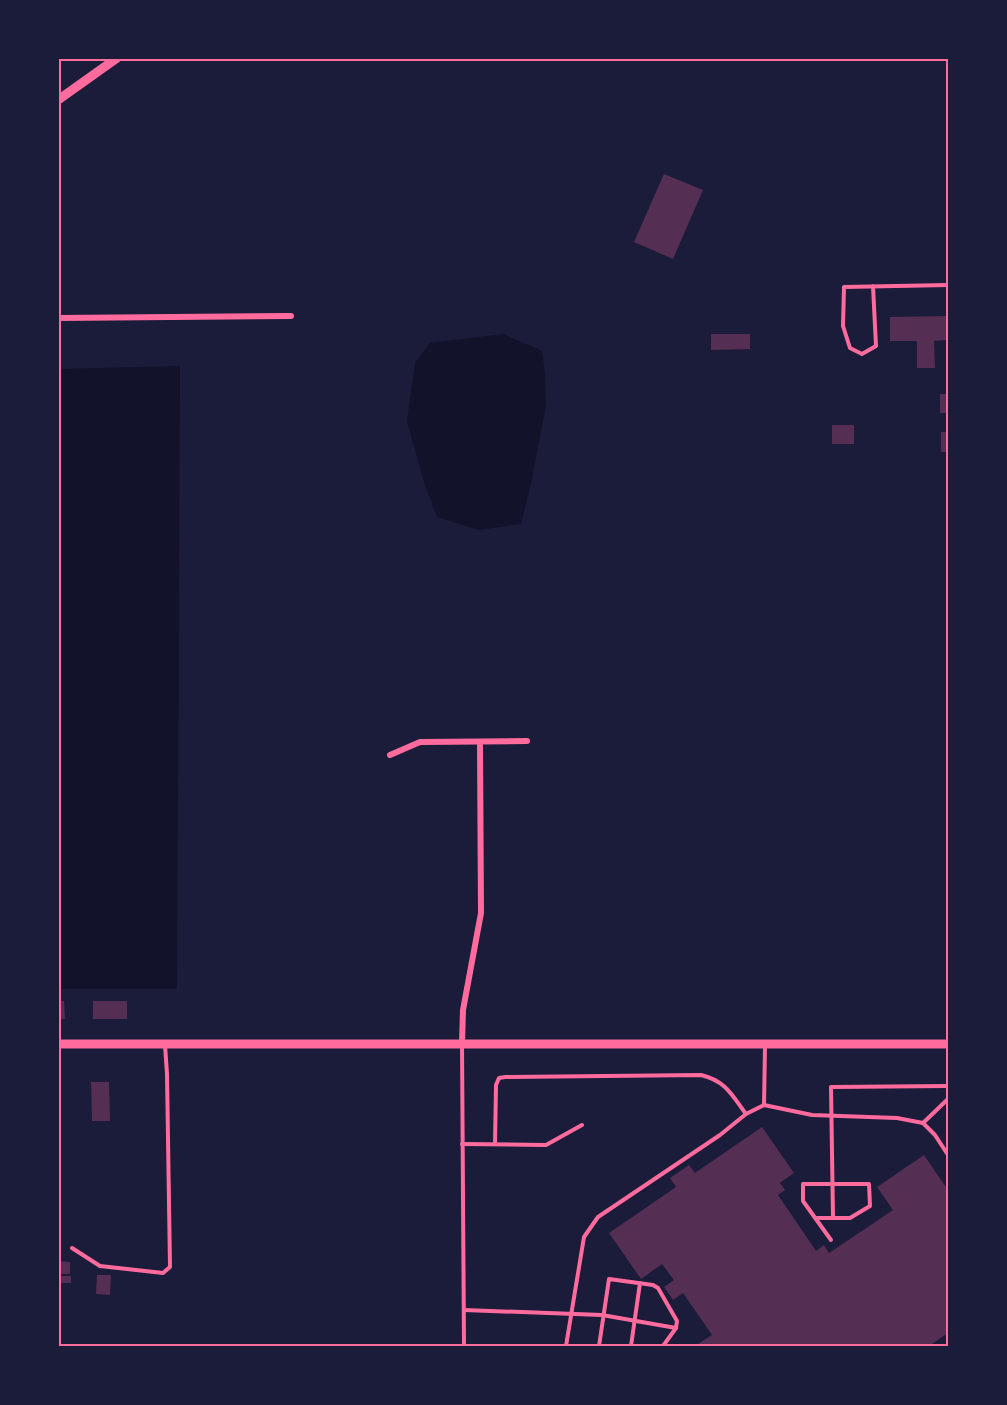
<svg xmlns="http://www.w3.org/2000/svg" width="1007" height="1405" viewBox="0 0 1007 1405" font-family="'IBM Plex Sans',sans-serif">
  <style>
    .water { fill: #12122b }
    .building { fill: #542f53 }
    .lines { fill: none; stroke-linecap: round; stroke-linejoin: round }
    .service { stroke: #ff6b9d; stroke-width: 4 }
    .minor { stroke: #ff6b9d; stroke-width: 6 }
    .tertiary { stroke: #ff6b9d; stroke-width: 9 }
    .neatline { fill: none; stroke: #ff6b9d; stroke-width: 2 }
  </style>
  <rect width="100%" height="100%" fill="#1b1b3a"/>
  <g class="water">
    <path d="M503,334l39,17 3,23 1,31 -15,78 -10,41 -42,6 -42,-13 -13,-35 -17,-61 8,-58 15,-20z"/>
    <path d="M180,366l-3,623h-118v-620z"/>
  </g>
  <g class="building">
    <path d="M664,174l39,16 -30,69 -39,-17z"/>
    <path d="M948,316v24l-14,1 1,27h-18v-27h-27v-24z"/>
    <path d="M711,334h39v15l-39,1z"/>
    <rect x="940" y="394" width="8" height="19"/>
    <rect x="832" y="425" width="22" height="19"/>
    <rect x="941" y="432" width="7" height="20"/>
    <path d="M58,1001h6l1,18h-7z"/>
    <rect x="93" y="1001" width="34" height="18"/>
    <path d="M91,1082h18l1,39h-18z"/>
    <path d="M762,1127l32,46 -14,10 5,7 -7,5 38,56 8,-6 5,8 64,-43 -16,-23 47,-32 24,35v143l-19,13h-234l17,-11 -29,-42 -10,7 -9,-13 10,-7 -12,-16 -21,15 -32,-46 67,-46 -6,-9 19,-13 6,8z"/>
    <path d="M58,1261l12,1v12h-12z"/>
    <path d="M97,1275h14l-1,20 -14,-1z"/>
    <rect x="58" y="1276" width="13" height="7"/>
  </g>
  <g class="lines">
    <g class="service">
      <path d="M873,286l3,60 -14,8 -12,-6 -7,-22 1,-39 104,-2"/>
      <path d="M462,1044l2,302"/>
      <path d="M764,1105l1,-59"/>
      <path d="M923,1123l25,-24"/>
      <path d="M462,1144l84,1 36,-20"/>
      <path d="M495,1144l1,-59 3,-7 6,-1 196,-2c25,6 31,20 45,39"/>
      <path d="M815,1218h35l20,-12 -1,-22h-66v17l28,39"/>
      <path d="M833,1218l-2,-131 117,-1"/>
      <path d="M72,1248l28,18 63,7 7,-6 -3,-193 -2,-29"/>
      <path d="M464,1310l138,5 74,13"/>
      <path d="M566,1346l18,-109 14,-20 122,-82 26,-21 18,-9 48,10 85,3 26,5 12,12 13,20"/>
      <path d="M599,1346l10,-67 44,6 5,3 19,33 -1,7 -13,18"/>
      <path d="M631,1346l9,-63"/>
    </g>
    <g class="minor">
      <path d="M58,318l233,-2"/>
      <path d="M390,755l30,-13 107,-1"/>
      <path d="M462,1043l1,-33 18,-97 -1,-171"/>
    </g>
    <g class="tertiary">
      <path d="M58,100l59,-42"/>
      <path d="M58,1044h890"/>
    </g>
  </g>
  <rect width="1007" height="1405" fill="none" stroke="#1b1b3a" stroke-width="120"/>
  <rect x="60" y="60" width="887" height="1285" class="neatline"/>
</svg>
